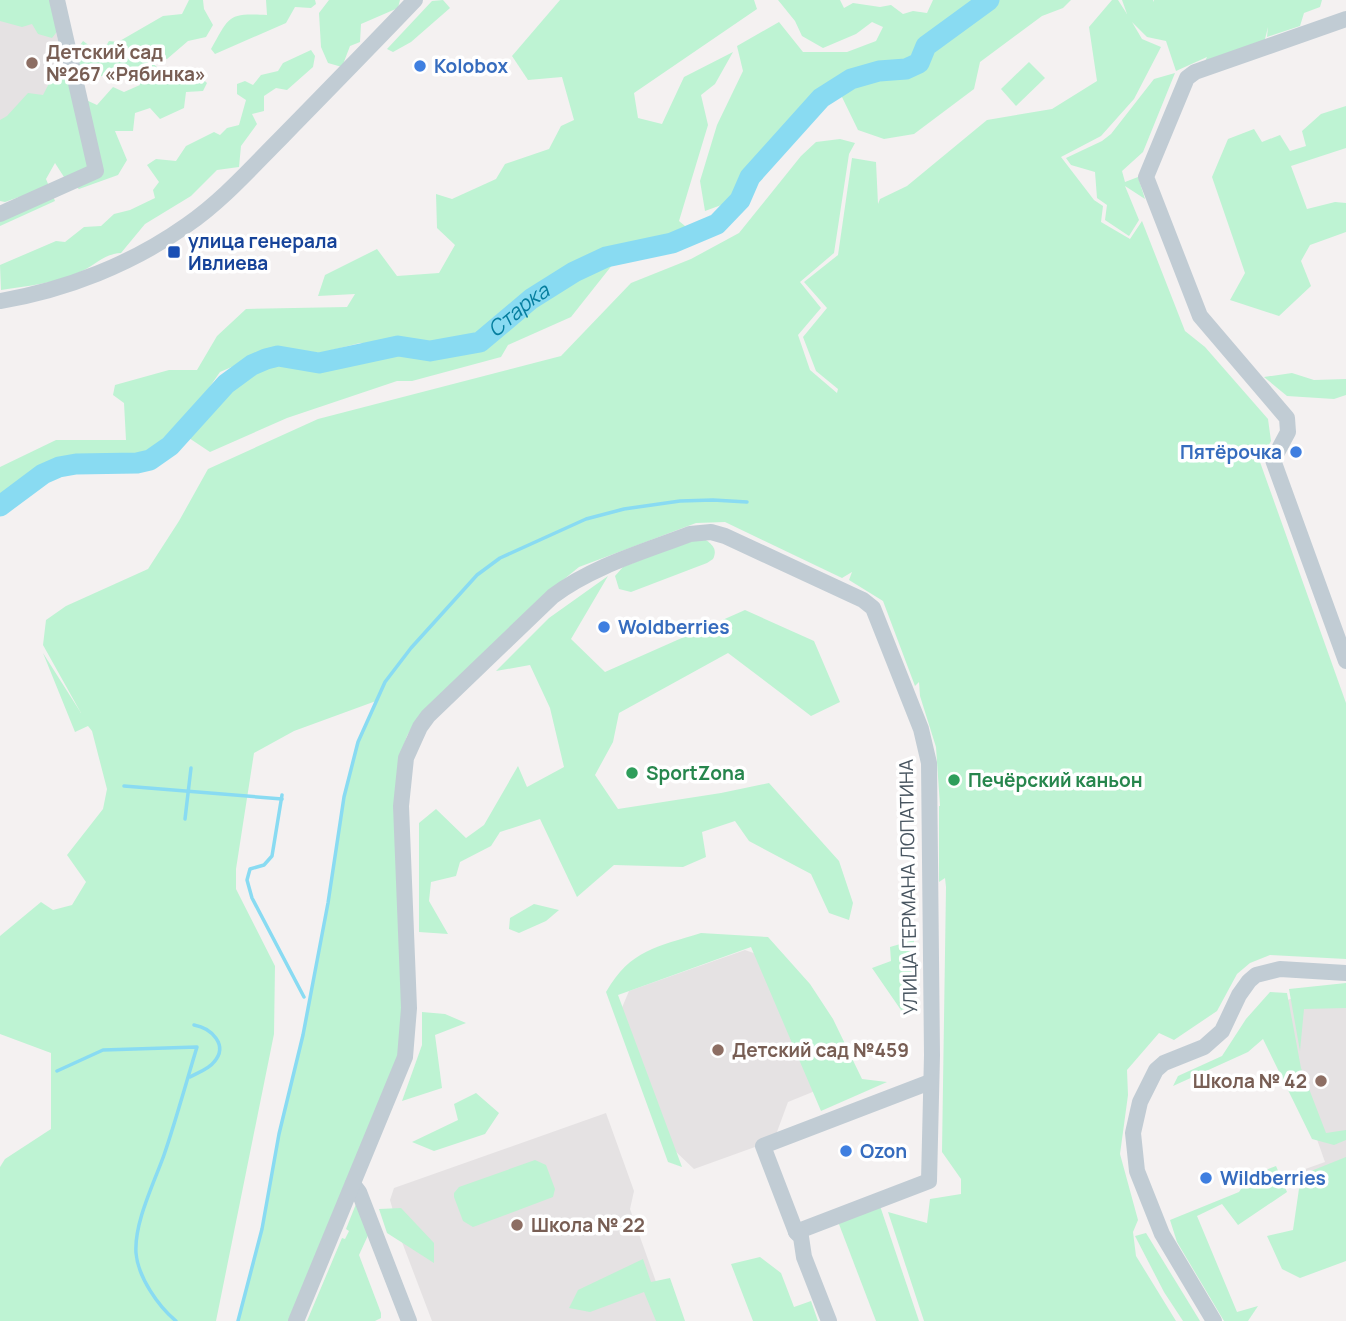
<svg xmlns="http://www.w3.org/2000/svg" width="1346" height="1321" viewBox="0 0 1346 1321" font-family="Manrope,sans-serif">
  <style>
    .education { fill: #e5e2e3 }
    .green { fill: #bef3d3 }
    .lines { fill: none; stroke-linecap: round; stroke-linejoin: round }
    .stream { stroke: #89dbf2; stroke-width: 3.5 }
    .river { stroke: #89dbf2; stroke-width: 21 }
    .minor { stroke: #c1ccd4; stroke-width: 16 }
    .education-dot { fill: #8d6e63; stroke: #fff; stroke-width: 2.5 }
    .shop-dot { fill: #3f7fe0; stroke: #fff; stroke-width: 2.5 }
    .transit-dot { fill: #1a4fb4; stroke: #fff; stroke-width: 2.5 }
    .leisure-dot { fill: #2e9e5b; stroke: #fff; stroke-width: 2.5 }
    .labels { text-anchor: middle; stroke-width: 7; stroke-linejoin: round; paint-order: stroke }
    .education-label { font-size: 19px; font-weight: bold; fill: #785e54; stroke: #fff; text-anchor: start }
    .shop-label { font-size: 19px; font-weight: bold; fill: #366cbe; stroke: #fff; text-anchor: start }
    .transit-label { font-size: 19px; font-weight: bold; fill: #164399; stroke: #fff; text-anchor: start }
    .leisure-label { font-size: 19px; font-weight: bold; fill: #27864d; stroke: #fff; text-anchor: start }
    .street-label { font-size: 19px; fill: #485560; stroke: #fff }
    .water-label { font-size: 21px; font-style: italic; fill: #057e9f; stroke: #fff }
  </style>
  <rect width="100%" height="100%" fill="#f4f1f1"/>
  <g class="education">
    <path d="M0,0h49l28,125 -77,28z"/>
    <path d="M745,950l17,6 53,135 -27,11 -14,38 -80,29 -21,-20 -52,-139 8,-19z"/>
    <path d="M1302,995l44,4v231l-28,10 -24,-67 31,-11 -55,-156z"/>
    <path d="M606,1113l28,78 -4,18 40,112h-238l-30,-79 -12,-42 4,-12z"/>
  </g>
  <g class="green">
    <path d="M0,0h54l5,29 -7,9 -14,-4 -6,-10 -10,3 -22,-6z"/>
    <path d="M189,0h14l1,9 9,16 -7,12 -18,4 -21,18 -15,-5 -2,7 20,18 7,-7 14,-4 16,15 -4,8 -17,1 -2,16 -24,11 -10,-11 -15,5 -2,18h-18l12,29 -9,15 -39,14 -15,-12 -9,-14 -9,16 9,22 -55,25v-15l19,-14 -14,5 -5,-1v-81l7,-4 21,-23 15,2 15,-29 11,1 6,28 22,10 16,-18 11,5 16,-7 -3,-11 -50,3 -14,-22 10,-14 18,13 8,-13 9,1 45,-26 19,-2z"/>
    <path d="M266,0h49l1,4 -5,4 -16,-1 -9,16 -71,31 -4,-5c19,-33 16,-36 56,-34z"/>
    <path d="M329,0h71l-2,8 -37,16 -1,18 -10,4 -8,21 -14,-4 -7,-16 -2,-34z"/>
    <path d="M443,0l7,8 -39,34 -18,10 -6,-3 45,-48z"/>
    <path d="M560,0h194l3,9 -123,84 4,25 24,6 22,-47 49,-25 -18,32 -14,11 7,30 -29,96 12,10 -49,14 -29,19 -42,53 -63,28 -7,12 -89,24h-15l-110,37 -77,34 -21,-14 41,-51 40,-25 45,6 85,-17 31,5 49,-10 15,-12 -8,-3 -19,10 -48,3 -60,-1 -40,10 -42,-6 -58,25 -25,36 -41,39 -22,11 -59,-3 -32,14 -36,27 -5,6v-35l56,-27h70l-2,-37 -11,-8 2,-10 54,-15h28l20,-34 29,-27 101,-2 8,-13 -37,2 7,-21 52,-26 20,27 42,-3 16,-28 -18,-17 -1,-34 16,5 44,-20 9,-15 44,-15 12,-23 13,-6 -12,-43 -34,3 -16,-24z"/>
    <path d="M778,0h62l4,8 9,-5 27,4 11,-2 12,9 10,-3 14,2 6,-13h138l-8,8 -21,8 -62,46 -6,27 -60,45 -30,5 -26,-9 -17,-35 -36,26 -70,79 -30,11 -5,-30 17,-56 26,-54 -6,-25 42,-24 24,30h44l29,-11 7,-14 -11,-5 -16,12 -33,14 -21,-12 -7,-15z"/>
    <path d="M1112,0h6l9,14 -5,-14h31l1,2v-2h168l-2,7 -16,6 -4,13 -33,11 1,-10 -5,20 -65,29 9,-19 -31,14 -10,-30 -19,-4 -15,-15 10,17 19,8 -27,52 -33,37 -40,21 33,43 9,6 -2,16 29,17 12,-18 43,110 20,16 63,72 3,22 -11,21 86,241v256l-76,-4 -20,8 -13,11 -20,37 -43,29 -15,-7 -32,37 1,25 -8,59 18,66 -5,12 3,24 40,65h-252l-36,-109 39,11 3,-24 31,-5v-15l-19,-27 4,-265 -1,-9 -6,4v-76h1l-4,-59 -16,-51 -1,-14 -4,4 -32,-85 -34,-21 3,-8 -10,6 -117,-56 -29,1 -117,44 -16,13 -147,140 -9,16 -7,20 4,252 -5,46 -109,267h-52l24,-92 17,-95 24,-99 25,-132 16,-106 14,-55 18,-41 -82,30 -40,22 -18,116v20l39,77 -1,68 -58,287h-216v-154l5,-8 46,-30v-76l-51,-19v-98l41,-34 12,8 19,-5 14,-23 -19,-27 36,-46 4,-20 -15,-58 -4,-5 -13,6 -32,-79 38,60 -38,-68 3,-25 20,-14 82,-37 31,-48 29,-52 110,-50 243,-63 70,-73 60,-24 48,-26 62,-77 15,-14 24,-3 15,4 -6,11 -15,99 -34,29 21,26 -23,27 12,35 27,23 1,-4 -22,-18 -13,-34 24,-29 -23,-26 34,-27 14,-97 24,4 2,42 2,-5 27,-13 80,-66 65,-11 45,-28 -8,-54z"/>
    <path d="M311,50l4,6 -2,11 -26,23 -11,-2 -12,8v15l-12,3 5,10 -16,22 -2,21 -22,3 -26,26 -46,28 -24,29c-17,1 -24,11 -39,18 -24,12 -55,15 -81,19l-1,-25 56,-24 9,1 19,-15 17,-1 13,-12 16,-4 25,-12 -2,-8 6,-8 -12,-17 9,-6 20,2 10,-15 28,-14 6,3 7,-7 12,-3 7,-25 -9,-6v-10l8,-3 8,4 8,-10 17,-4 5,-8z"/>
    <path d="M1029,62l16,16 -29,28 -15,-17z"/>
    <path d="M1175,73l-32,79 -21,19 3,11 13,-5 7,22 -20,-13 14,34 -10,16 -24,-16 2,-15 -10,-7 -2,-26 -24,-7 -5,-7 36,-17 9,-7 43,-55z"/>
    <path d="M1346,106v42l-55,18 16,43 28,-7 11,1v29l-36,13 -9,16 10,25 -32,30 -49,-16 15,-27 -33,-96 16,-38 26,-10 8,13 18,-7 10,16 16,-5 -4,-15 19,-17z"/>
    <path d="M1292,373l22,7 32,-1v16l-12,4 -47,-3 -23,-19z"/>
    <path d="M703,538c9,6 15,11 10,21l-6,4 -76,29 -12,-3 -4,-13 8,-9 68,-27z"/>
    <path d="M608,576l-37,63 34,33 140,-62 69,31 26,61 -29,14 -83,-63 -109,60 -6,29 -18,33 23,34 103,-16 48,-10 70,78 14,42 -4,17 -20,-7 -18,-39 -62,-33 -14,-20 -33,11 4,25 -23,10 -69,-2 -37,32 -37,-78 -40,13 -9,14 -31,16 -4,14 -25,6 -2,19 19,33 -29,-2v-109l17,-14 30,29 18,-13 34,-59 9,21 37,-20 -14,-59 -20,-43 -34,6 53,-53z"/>
    <path d="M534,904l25,6 -13,11 -27,12 -10,-4 1,-11z"/>
    <path d="M701,933l67,4 42,47 23,35 29,60 25,3 -66,29 -70,-164 -133,48 64,172 -14,-5 -62,-170c25,-43 51,-45 95,-59z"/>
    <path d="M914,940l1,66 -12,7 -31,-45 19,-7 -1,-14z"/>
    <path d="M1346,983v25l-42,1 -4,42 -11,-62z"/>
    <path d="M1270,992l17,1 14,75 25,65 20,-3v10l-12,5 -22,-6 -49,-100 -15,13 -75,34 5,-10 44,-20 24,-37z"/>
    <path d="M422,1012l23,2 21,9 -31,12 7,53 -40,13 20,-56z"/>
    <path d="M476,1093l23,20 -14,21 -51,17 -22,-9 46,-22 -4,-16z"/>
    <path d="M1346,1157v104l-46,17 -18,-9 -15,-33 26,-6 8,-55z"/>
    <path d="M535,1160l11,5 9,24 -2,8 -80,30 -10,-6 -9,-24v-4l5,-6z"/>
    <path d="M1276,1166l11,26 -49,33 -16,-21 -25,12 40,96 21,-6 -10,15h-24l-47,-79 -7,-22 69,-28 11,-16z"/>
    <path d="M879,1203l40,118h-43l-39,-102z"/>
    <path d="M356,1204l14,27 -11,24 22,58v5l-6,3h-68l35,-83 3,1 4,-8 -3,-2z"/>
    <path d="M401,1208l33,35v20l-47,-30 -8,-24z"/>
    <path d="M1146,1233l54,88h-17l-19,-29 -29,-56z"/>
    <path d="M760,1257l21,16 13,34 17,-6 7,20h-65l-22,-57z"/>
    <path d="M643,1259l8,23 19,-4 15,43h-29l-12,-29 -54,20 -21,-4 9,-18z"/>
  </g>
  <g class="lines">
    <g class="stream">
      <path d="M124,786l158,13"/>
      <path d="M282,795l-10,61 -8,9 -14,4 -3,11 5,18 52,99"/>
      <path d="M185,819l6,-51"/>
      <path d="M57,1071l46,-21 94,-3c-11,36 -21,73 -33,108 -10,28 -30,68 -28,98 2,24 22,53 40,68"/>
      <path d="M190,1077c7,-4 19,-8 24,-15 15,-17 -3,-34 -20,-37"/>
      <path d="M238,1321l24,-92 17,-95 24,-99 25,-132 16,-106 14,-55 27,-60 26,-34 66,-73 23,-17 86,-39 38,-10 56,-8 33,-1 34,2"/>
    </g>
    <path class="river" id="s1" d="M0,506l43,-32 16,-7 17,-3 61,-1 13,-3 20,-14 56,-62 26,-19 14,-6 12,-3 41,7 79,-17 32,5 50,-9 51,-43 43,-27 32,-15 66,-14 45,-19 23,-24 10,-23 71,-79 30,-19 28,-8 27,-2 13,-6 7,-17 63,-46"/>
    <g class="minor">
      <path d="M1346,19l-151,53 -8,6 -41,99 54,139 87,102 1,14 -15,28 73,201"/>
      <path d="M0,214l96,-43 -39,-171"/>
      <path d="M0,301c66,-11 132,-37 187,-76 35,-24 64,-57 94,-87 45,-46 90,-92 134,-138"/>
      <path d="M353,1184l6,8 50,129"/>
      <path d="M296,1321l109,-264 4,-49 -8,-202 5,-48 14,-31 8,-11 125,-120c40,-30 90,-44 137,-62l21,-2 14,4 138,64 10,8 48,121 8,34 3,292 -3,126 -133,51"/>
      <path d="M829,1321l-25,-64 -3,-20 -5,-5 -33,-86 167,-64"/>
      <path d="M1214,1321l-52,-87 -25,-63 -4,-38 7,-31 16,-32 8,-7 40,-16 18,-16 17,-36 10,-14 7,-6 24,-6 66,4"/>
    </g>
  </g>
  <g class="education-dot">
    <circle cx="32" cy="63" r="7"/>
    <circle cx="718" cy="1050" r="7"/>
    <circle cx="1321" cy="1081" r="7"/>
    <circle cx="517" cy="1225" r="7"/>
  </g>
  <g class="shop-dot">
    <circle cx="420" cy="66" r="7"/>
    <circle cx="1296" cy="452" r="7"/>
    <circle cx="604" cy="627" r="7"/>
    <circle cx="846" cy="1151" r="7"/>
    <circle cx="1206" cy="1178" r="7"/>
  </g>
  <rect class="transit-dot" x="167" y="245" width="14" height="14" rx="3.5"/>
  <g class="leisure-dot">
    <circle cx="632" cy="773" r="7"/>
    <circle cx="954" cy="780" r="7"/>
  </g>
  <g class="labels">
    <g class="education-label">
      <text x="46" y="59">Детский сад<tspan x="46" dy="22">№267 «Рябинка»</tspan></text>
      <text x="732" y="1057">Детский сад №459</text>
      <text x="1307" y="1088" text-anchor="end">Школа № 42</text>
      <text x="531" y="1232">Школа № 22</text>
    </g>
    <g class="shop-label">
      <text x="434" y="73">Kolobox</text>
      <text x="1282" y="459" text-anchor="end">Пятёрочка</text>
      <text x="618" y="634">Woldberries</text>
      <text x="860" y="1158">Ozon</text>
      <text x="1220" y="1185">Wildberries</text>
    </g>
    <g class="transit-label">
      <text x="188" y="248">улица генерала<tspan x="188" dy="22">Ивлиева</tspan></text>
    </g>
    <g class="leisure-label">
      <text x="646" y="780">SportZona</text>
      <text x="968" y="787">Печёрский каньон</text>
    </g>
    <g class="street-label">
      <text transform="translate(908 887) rotate(-91)" y="7">УЛИЦА ГЕРМАНА ЛОПАТИНА</text>
    </g>
    <g class="water-label">
      <text dy="7" stroke="none"><textPath href="#s1" startOffset="586">Старка</textPath></text>
    </g>
  </g>
</svg>
